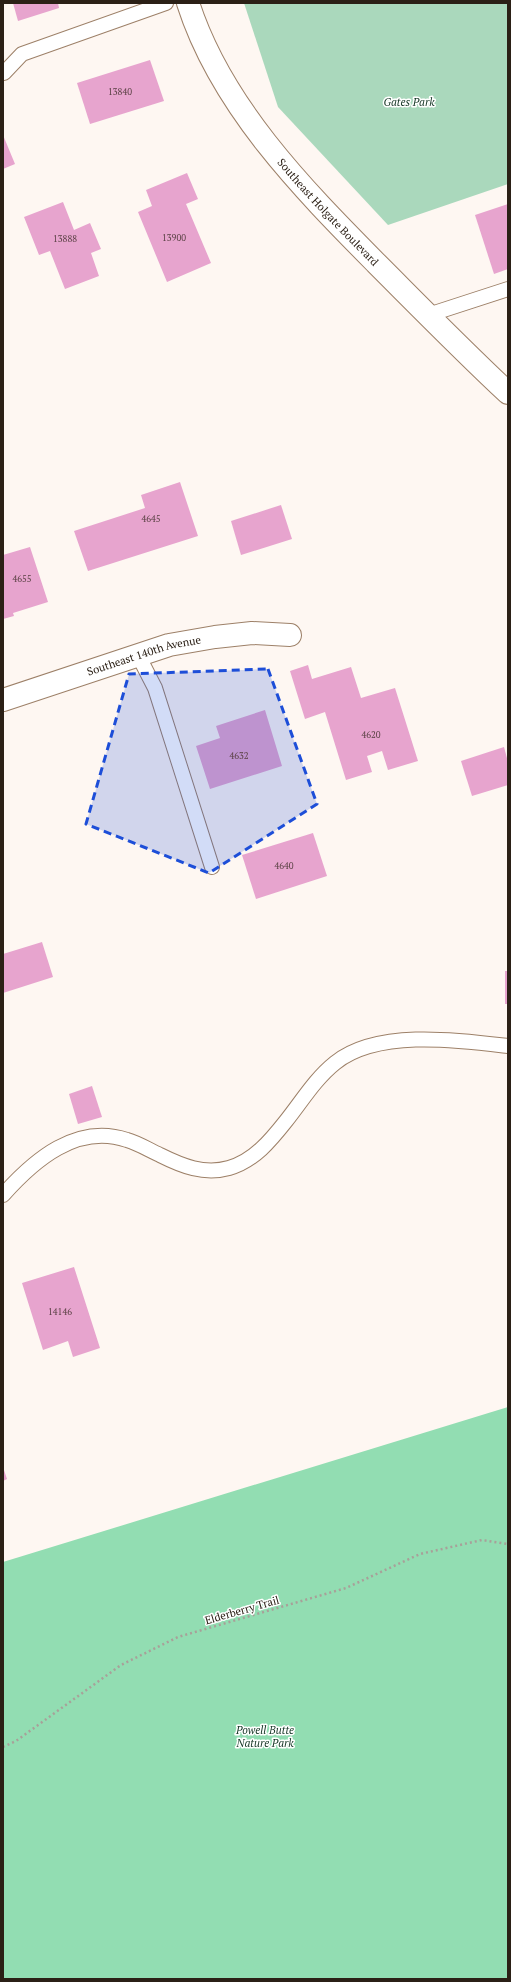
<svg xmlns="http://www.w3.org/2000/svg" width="511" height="1982" viewBox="0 0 511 1982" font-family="'PT Serif',serif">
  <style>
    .green { fill: #aad8bc }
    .forest { fill: #92ddb2 }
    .building { fill: #e7a4ce }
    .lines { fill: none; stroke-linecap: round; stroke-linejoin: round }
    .service-casing { stroke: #9d8068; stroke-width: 16 }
    .minor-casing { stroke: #9d8068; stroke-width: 24 }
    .path { stroke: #a8a099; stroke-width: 2.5; stroke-dasharray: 2 3; stroke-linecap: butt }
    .service { stroke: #fff; stroke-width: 14 }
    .minor { stroke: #fff; stroke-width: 22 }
    .marked { fill: #1d4ed8; fill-opacity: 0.2; stroke: #1d4ed8; stroke-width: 3; stroke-dasharray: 8 5; stroke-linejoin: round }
    .labels { text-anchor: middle; stroke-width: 3; stroke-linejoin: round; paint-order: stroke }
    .number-label { font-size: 9px; fill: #5a4144 }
    .park-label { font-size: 11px; font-style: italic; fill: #163726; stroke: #fff }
    .street-label { font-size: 11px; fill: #2b2016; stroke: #fff }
  </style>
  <rect width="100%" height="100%" fill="#fef7f2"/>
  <path class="green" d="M244,3h264v181l-120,41 -110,-118z"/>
  <path class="forest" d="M508,1407v572h-505v-417z"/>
  <g class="building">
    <path d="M13,3h45l1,5 -41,13z"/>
    <path d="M150,60l14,41 -74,23 -13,-41z"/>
    <path d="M3,135l12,29 -12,5z"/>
    <path d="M187,173l11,26 -12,5 25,59 -44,19 -29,-70 14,-6 -6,-16z"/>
    <path d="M63,202l11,28 16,-7 11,26 -10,4 8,23 -34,13 -15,-38 -11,4 -15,-38z"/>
    <path d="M508,204v65l-14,5 -19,-59z"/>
    <path d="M180,482l18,54 -110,35 -14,-40 71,-23 -4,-13z"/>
    <path d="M281,505l11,34 -51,16 -10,-34z"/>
    <path d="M30,547l18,55 -35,11 1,3 -11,3v-64z"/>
    <path d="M308,665l4,14 39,-12 10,31 34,-10 23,73 -30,9 -6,-19 -15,5 5,16 -26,8 -21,-68 -20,7 -15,-48z"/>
    <path d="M265,710l17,56 -72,23 -14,-43 24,-8 -4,-12z"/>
    <path d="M504,747l4,15v23l-36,11 -11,-35z"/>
    <path d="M313,833l14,43 -71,23 -14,-44z"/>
    <path d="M42,942l11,35 -50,16v-39z"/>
    <rect x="505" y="971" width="3" height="33"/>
    <path d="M92,1086l10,31 -24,7 -9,-30z"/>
    <path d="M74,1267l26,81 -27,9 -5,-16 -25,9 -21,-67z"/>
    <path d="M3,1467l4,12 -4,2z"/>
  </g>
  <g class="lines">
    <g class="service-casing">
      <g id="service">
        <path d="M4,73l18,-19 144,-51"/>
        <path d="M428,315l80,-26"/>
        <path d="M138,655l17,33 57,179"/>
        <path d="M3,1195c31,-35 74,-72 124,-55 11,3 22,10 33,15 22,11 44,20 69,13 25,-7 42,-28 57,-47 16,-20 29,-42 49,-58 42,-34 123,-23 173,-17"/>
      </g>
    </g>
    <g class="minor-casing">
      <g id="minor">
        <path id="s1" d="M188,3c33,103 114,185 188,260 44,44 87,88 132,130"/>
        <path id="s2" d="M3,700l166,-55 46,-8 37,-4 38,2"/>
      </g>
    </g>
    <path class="path" d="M3,1747l13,-6 105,-76 57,-28 168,-49 74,-34 62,-14 26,4"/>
    <use href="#service" class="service"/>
    <use href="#minor" class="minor"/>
  </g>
  <path class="marked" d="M268,669l49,135 -108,69 -123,-49 43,-150z"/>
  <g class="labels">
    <g class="number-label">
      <text x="120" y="95">13840</text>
      <text x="174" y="241">13900</text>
      <text x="65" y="242">13888</text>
      <text x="151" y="522">4645</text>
      <text x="22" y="582">4655</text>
      <text x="371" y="738">4620</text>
      <text x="239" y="759">4632</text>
      <text x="284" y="869">4640</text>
      <text x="60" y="1315">14146</text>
    </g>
    <g class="park-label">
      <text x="409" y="106">Gates Park</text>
      <text x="265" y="1734">Powell Butte<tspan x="265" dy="13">Nature Park</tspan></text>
    </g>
    <g class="street-label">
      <text dy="4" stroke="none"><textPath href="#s1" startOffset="254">Southeast Holgate Boulevard</textPath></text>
      <text dy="4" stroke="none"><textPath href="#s2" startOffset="148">Southeast 140th Avenue</textPath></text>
      <text transform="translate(242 1610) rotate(-16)" y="4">Elderberry Trail</text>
    </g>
  </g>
  <rect width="511" height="1982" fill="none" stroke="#2b2016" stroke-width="8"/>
</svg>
